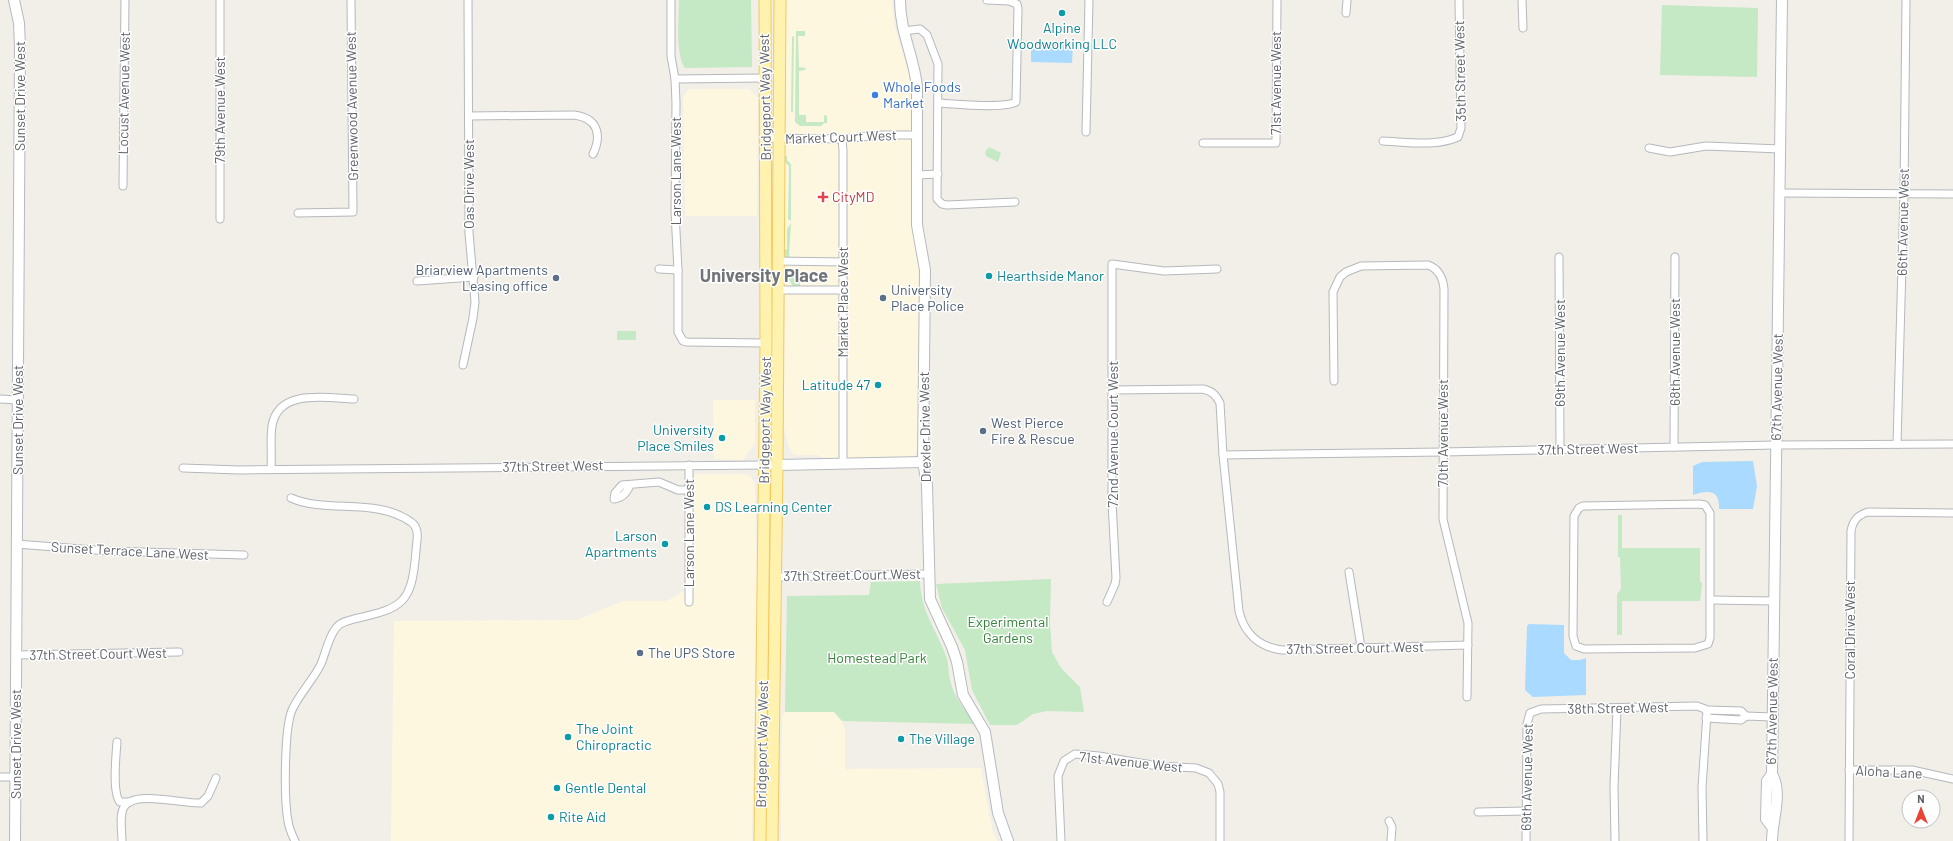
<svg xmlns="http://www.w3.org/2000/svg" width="1953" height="841" viewBox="0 0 1953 841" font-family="Barlow,sans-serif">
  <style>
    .commercial { fill: #fef7e0 }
    .green { fill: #c5e8c5 }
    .water { fill: #aadaff }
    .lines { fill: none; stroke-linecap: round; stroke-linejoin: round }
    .street-casing { stroke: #b5b8bc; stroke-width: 9 }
    .secondary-casing { stroke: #b6babf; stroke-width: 12 }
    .primary-casing { stroke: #f2c960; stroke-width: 13 }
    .street { stroke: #fff; stroke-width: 7 }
    .secondary { stroke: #fff; stroke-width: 10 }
    .primary { stroke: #fff2af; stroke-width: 11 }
    .culture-dot { fill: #0f9aa8; stroke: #fff; stroke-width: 1.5 }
    .shop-dot { fill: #3f7fe0; stroke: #fff; stroke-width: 1.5 }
    .health-dot { fill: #e0444e; stroke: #fff; stroke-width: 1.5 }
    .service-dot { fill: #5c6f8a; stroke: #fff; stroke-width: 1.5 }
    .labels { text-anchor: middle; stroke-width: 3; stroke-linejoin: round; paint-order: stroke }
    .culture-label { font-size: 14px; fill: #0d838f; stroke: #fff; text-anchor: start }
    .street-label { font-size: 14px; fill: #5f6368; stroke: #fff }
    .shop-label { font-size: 14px; fill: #366cbe; stroke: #fff; text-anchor: start }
    .health-label { font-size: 14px; fill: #be3a42; stroke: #fff; text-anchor: start }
    .service-label { font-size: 14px; fill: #4e5e75; stroke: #fff; text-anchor: start }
    .park-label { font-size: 14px; fill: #348238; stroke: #fff }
    .district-label { font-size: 18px; font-weight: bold; fill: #70757a; stroke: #fff }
  </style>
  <rect width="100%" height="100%" fill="#f1efe8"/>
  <g class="commercial">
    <path d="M786,0h106l2,24 18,60v139l7,39v184l-5,10 -5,2 -83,1 -9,-4h-20l-5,-2 -4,-7 -4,-19z"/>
    <path d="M689,89h60l9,9 -1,118h-72l-2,-119z"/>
    <path d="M713,400h42v43l-12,17 -29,-1z"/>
    <path d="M695,474h49l6,2 5,9 2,105 -5,251h-361l3,-220 183,-1 46,-19h44l17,-10v-83z"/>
    <path d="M785,712h49l8,9 3,9v39l136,-1 11,61 5,12h-216l1,-123z"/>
  </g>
  <g class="green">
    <path d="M679,0h72l1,67 -67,1c-10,-14 -6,-50 -6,-68z"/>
    <path d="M1662,5l96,3 -1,69 -97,-2z"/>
    <path d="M796,31h9v5h-7l1,31 7,1 -1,2 -6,1v44h7v7h18v-7l3,1v7h-3l-3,3h-21l-5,-4z"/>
    <path d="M794,36v2l-1,74h-2l1,-75z"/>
    <path d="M989,147l12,6 -3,9 -12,-6 -1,-4z"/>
    <path d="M783,156h4v4l4,4v57l-3,-2 1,-53 -6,-6z"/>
    <path d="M791,223l-2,34h-4l-2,-7 4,-1v-20z"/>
    <path d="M789,273l13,6 -2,4v4h-7l-4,-8z"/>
    <rect x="617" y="331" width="19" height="9"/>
    <path d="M1618,515h4v33h78v33l2,3 -2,17h-78v34h-5v-41l4,-5 -1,-32h-2z"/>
    <path d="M1051,579l-1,44 2,29 9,16 19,19 4,25 -37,-1 -14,3 -16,11h-27l-18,-35 -7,-40 -23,-42 -6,-24z"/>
    <path d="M920,581c1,31 16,48 26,75 3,7 2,16 4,24 4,18 15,30 26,44l-134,-3 -8,-9h-49l2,-116 82,-1 2,-13z"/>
  </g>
  <g class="water">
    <path d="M1031,43l42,1 -1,19 -41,-1z"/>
    <path d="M1753,461l4,25 -4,23h-34c1,-20 -11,-19 -26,-14v-29l9,-4z"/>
    <path d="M1529,624l35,1v28l7,7h9l6,-2v37l-53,2 -8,-7 2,-64z"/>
  </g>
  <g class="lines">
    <g class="street-casing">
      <g id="street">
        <path d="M220,0v219"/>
        <path d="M671,0v56l4,23 1,24 -1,109 3,58v62l5,9 4,1 79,1"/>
        <path d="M1522,0l1,28"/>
        <path d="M1346,13l1,-13"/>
        <path d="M903,31l17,-2 7,6 11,29 -1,135 5,5 5,1 68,-3"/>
        <path d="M675,79l89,-1"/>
        <path d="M939,103c17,1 65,6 77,-1l2,-94 -1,-4 -8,-3 -22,-1"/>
        <path d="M469,116l105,-1c24,3 28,20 19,39"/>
        <path d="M1086,132l3,-132"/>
        <path d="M765,138l77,1 39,-4h36"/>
        <path d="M842,139l1,12v313"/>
        <path d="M1383,141c24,1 52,6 75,-4l3,-9 -2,-128"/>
        <path d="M1203,143h73l1,-143"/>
        <path d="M1649,148l21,4 36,-6 75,3"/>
        <path d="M917,175l21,-1"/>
        <path d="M123,186l2,-186"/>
        <path d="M1780,193l173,1"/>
        <path d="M298,213l55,-1 -2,-212"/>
        <path d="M1559,257l1,192"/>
        <path d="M777,261l66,1"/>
        <path d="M659,269l19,1"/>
        <path d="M417,281l57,-4"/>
        <path d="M777,290h66"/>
        <path d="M463,365l10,-47 2,-16 -6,-69 -1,-233"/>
        <path d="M1334,381l-1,-89 7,-15 6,-5 15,-6 67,-1c11,4 15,13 16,24l-1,230 25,104 -1,74"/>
        <path d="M1113,390l90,-1c9,2 13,6 17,14l3,52 16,156c5,22 20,36 43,39l186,-5"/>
        <path d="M0,399l18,1"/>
        <path d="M1897,444l7,-250 2,-194"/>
        <path d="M1674,447l1,-190"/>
        <path d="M1223,455l220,-3 333,-7 177,-1"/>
        <path d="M183,468l56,2 538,-5"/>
        <path d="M271,469c1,-14 -1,-30 1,-43 6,-38 55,-28 82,-27"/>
        <path d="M630,485c-3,8 -8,13 -16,14l1,-6 7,-8 37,-3 19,8h11"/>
        <path d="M291,498c37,16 85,-1 120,24 9,6 6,18 5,28 -4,53 -12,58 -62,69 -6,2 -14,3 -18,9 -8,10 -10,24 -15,36 -8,16 -21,29 -29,46 -8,19 -8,90 -4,111 1,7 4,14 7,20"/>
        <path d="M1699,504l6,1 5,8v125l-2,6 -13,4 -111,1 -8,-3 -3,-10 1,-120 5,-8 4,-2z"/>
        <path d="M16,544l91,7 137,4"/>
        <path d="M1349,572l12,75"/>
        <path d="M775,577l153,-3"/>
        <path d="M1711,600l62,1"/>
        <path d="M689,602v-137"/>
        <path d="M1107,602l8,-18 1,-6 -4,-76v-238l52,7 53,-2"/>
        <path d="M16,655l163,-3"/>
        <path d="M1706,710l35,1 5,5"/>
        <path d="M1706,718l35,2 5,-4 26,1"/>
        <path d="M117,742c-1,13 -5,51 3,60h10"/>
        <path d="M1849,770h63l41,9"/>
        <path d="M0,777h16"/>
        <path d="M1478,812l48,-1"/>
        <path d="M1389,821l3,6 -1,14"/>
        <path d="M122,841c0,-9 -3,-26 2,-34 10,-17 59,-3 77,-4l7,-7 8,-18"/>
        <path d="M1061,841l-3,-65 6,-15 11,-7 24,2 59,10 38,2 13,5 9,11 2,8v49"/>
        <path d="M1526,841l1,-117 3,-11 11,-4 156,-3 8,3 2,4 -5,75 1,53"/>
        <path d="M1615,841l-1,-54 3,-78"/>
        <path d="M1849,841l2,-310c2,-11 7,-16 17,-19l85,1"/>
      </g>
    </g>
    <g class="secondary-casing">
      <g id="secondary">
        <path d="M14,0l5,23 1,25 -5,793"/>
        <path d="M900,0c0,33 14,56 17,87v138l8,45 -2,192 4,23 3,114 22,48 5,15 6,33 22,37 13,81 10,28"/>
        <path d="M777,465l146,-3"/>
        <path d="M1772,774l-5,7 -1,38 6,8"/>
        <path d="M1772,841c0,-21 11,-48 0,-67l10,-774"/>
      </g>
    </g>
    <g class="primary-casing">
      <g id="primary">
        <path d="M760,841l6,-498 -1,-343"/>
        <path d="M772,841l5,-376 3,-465"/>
      </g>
    </g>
    <use href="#street" class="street"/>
    <use href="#secondary" class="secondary"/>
    <use href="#primary" class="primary"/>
  </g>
  <g class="culture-dot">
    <circle cx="1062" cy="13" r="4"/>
    <circle cx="989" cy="276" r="4"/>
    <circle cx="878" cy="385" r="4"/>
    <circle cx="722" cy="438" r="4"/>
    <circle cx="707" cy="507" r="4"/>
    <circle cx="665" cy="544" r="4"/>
    <circle cx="568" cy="737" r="4"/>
    <circle cx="901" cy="739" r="4"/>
    <circle cx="557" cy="788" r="4"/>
    <circle cx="551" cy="817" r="4"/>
  </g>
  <circle class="shop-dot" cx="875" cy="95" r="4"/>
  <path class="health-dot" d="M821 191h4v4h4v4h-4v4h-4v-4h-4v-4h4z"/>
  <g class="service-dot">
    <circle cx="556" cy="278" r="4"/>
    <circle cx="883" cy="298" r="4"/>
    <circle cx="983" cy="431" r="4"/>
    <circle cx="640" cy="653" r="4"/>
  </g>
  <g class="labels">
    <g class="culture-label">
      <text x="1062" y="33" text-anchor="middle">Alpine<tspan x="1062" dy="16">Woodworking LLC</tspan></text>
      <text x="997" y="281">Hearthside Manor</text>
      <text x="870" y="390" text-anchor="end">Latitude 47</text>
      <text x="714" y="435" text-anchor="end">University<tspan x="714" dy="16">Place Smiles</tspan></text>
      <text x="715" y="512">DS Learning Center</text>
      <text x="657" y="541" text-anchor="end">Larson<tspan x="657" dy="16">Apartments</tspan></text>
      <text x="576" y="734">The Joint<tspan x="576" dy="16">Chiropractic</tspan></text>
      <text x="909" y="744">The Village</text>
      <text x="565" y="793">Gentle Dental</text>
      <text x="559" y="822">Rite Aid</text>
    </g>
    <g class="street-label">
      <text transform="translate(1460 71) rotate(-91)" y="5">35th Street West</text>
      <text transform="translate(1276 83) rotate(-90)" y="5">71st Avenue West</text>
      <text transform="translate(124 93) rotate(-89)" y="5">Locust Avenue West</text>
      <text transform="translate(20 96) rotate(-90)" y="5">Sunset Drive West</text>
      <text transform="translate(765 97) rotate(-91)" y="5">Bridgeport Way West</text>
      <text transform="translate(352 106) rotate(-91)" y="5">Greenwood Avenue West</text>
      <text transform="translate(220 110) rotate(-90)" y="5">79th Avenue West</text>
      <text transform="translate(841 137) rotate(-2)" y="5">Market Court West</text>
      <text transform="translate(676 171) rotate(-90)" y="5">Larson Lane West</text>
      <text transform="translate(469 184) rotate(-90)" y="5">Oas Drive West</text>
      <text transform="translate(1903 222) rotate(-89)" y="5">66th Avenue West</text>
      <text transform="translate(843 302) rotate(-90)" y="5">Market Place West</text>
      <text transform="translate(1675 352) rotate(-90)" y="5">68th Avenue West</text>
      <text transform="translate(1560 353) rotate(-90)" y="5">69th Avenue West</text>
      <text transform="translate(1777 387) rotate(-89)" y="5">67th Avenue West</text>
      <text transform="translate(18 420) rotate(-90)" y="5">Sunset Drive West</text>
      <text transform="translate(765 420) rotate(-89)" y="5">Bridgeport Way West</text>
      <text transform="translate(925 427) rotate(-91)" y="5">Drexler Drive West</text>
      <text transform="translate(1443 433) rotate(-90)" y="5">70th Avenue West</text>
      <text transform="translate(1113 434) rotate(-90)" y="5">72nd Avenue Court West</text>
      <text transform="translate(1588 449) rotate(-1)" y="5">37th Street West</text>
      <text transform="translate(553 466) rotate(-1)" y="5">37th Street West</text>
      <text transform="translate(689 533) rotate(-90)" y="5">Larson Lane West</text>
      <text transform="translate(130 551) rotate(3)" y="5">Sunset Terrace Lane West</text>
      <text transform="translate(852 575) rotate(-1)" y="5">37th Street Court West</text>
      <text transform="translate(1850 630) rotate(-90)" y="5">Coral Drive West</text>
      <text transform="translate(1355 648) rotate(-1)" y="5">37th Street Court West</text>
      <text transform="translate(98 654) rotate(-1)" y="5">37th Street Court West</text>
      <text transform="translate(1618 708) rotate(-1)" y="5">38th Street West</text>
      <text transform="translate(1772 711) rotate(-89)" y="5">67th Avenue West</text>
      <text transform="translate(16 744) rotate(-90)" y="5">Sunset Drive West</text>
      <text transform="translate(762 744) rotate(-89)" y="5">Bridgeport Way West</text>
      <text transform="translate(1131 762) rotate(6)" y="5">71st Avenue West</text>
      <text transform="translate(1889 772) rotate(3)" y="5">Aloha Lane</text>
      <text transform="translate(1527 777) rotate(-89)" y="5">69th Avenue West</text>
    </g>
    <g class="shop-label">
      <text x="883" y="92">Whole Foods<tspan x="883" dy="16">Market</tspan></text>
    </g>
    <g class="health-label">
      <text x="832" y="202">CityMD</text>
    </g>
    <g class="service-label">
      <text x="548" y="275" text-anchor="end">Briarview Apartments<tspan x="548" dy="16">Leasing office</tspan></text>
      <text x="891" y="295">University<tspan x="891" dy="16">Place Police</tspan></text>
      <text x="991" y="428">West Pierce<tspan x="991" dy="16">Fire &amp; Rescue</tspan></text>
      <text x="648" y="658">The UPS Store</text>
    </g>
    <g class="park-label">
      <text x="1008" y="627">Experimental<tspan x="1008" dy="16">Gardens</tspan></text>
      <text x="877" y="663">Homestead Park</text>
    </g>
    <g class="district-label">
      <text x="764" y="282">University Place</text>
    </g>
  </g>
  <g transform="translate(1921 809)"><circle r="19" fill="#ffffff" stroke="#bfc1c3"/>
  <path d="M0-3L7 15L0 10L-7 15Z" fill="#ea4335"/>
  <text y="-6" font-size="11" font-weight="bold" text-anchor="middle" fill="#5f6368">N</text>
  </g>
</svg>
